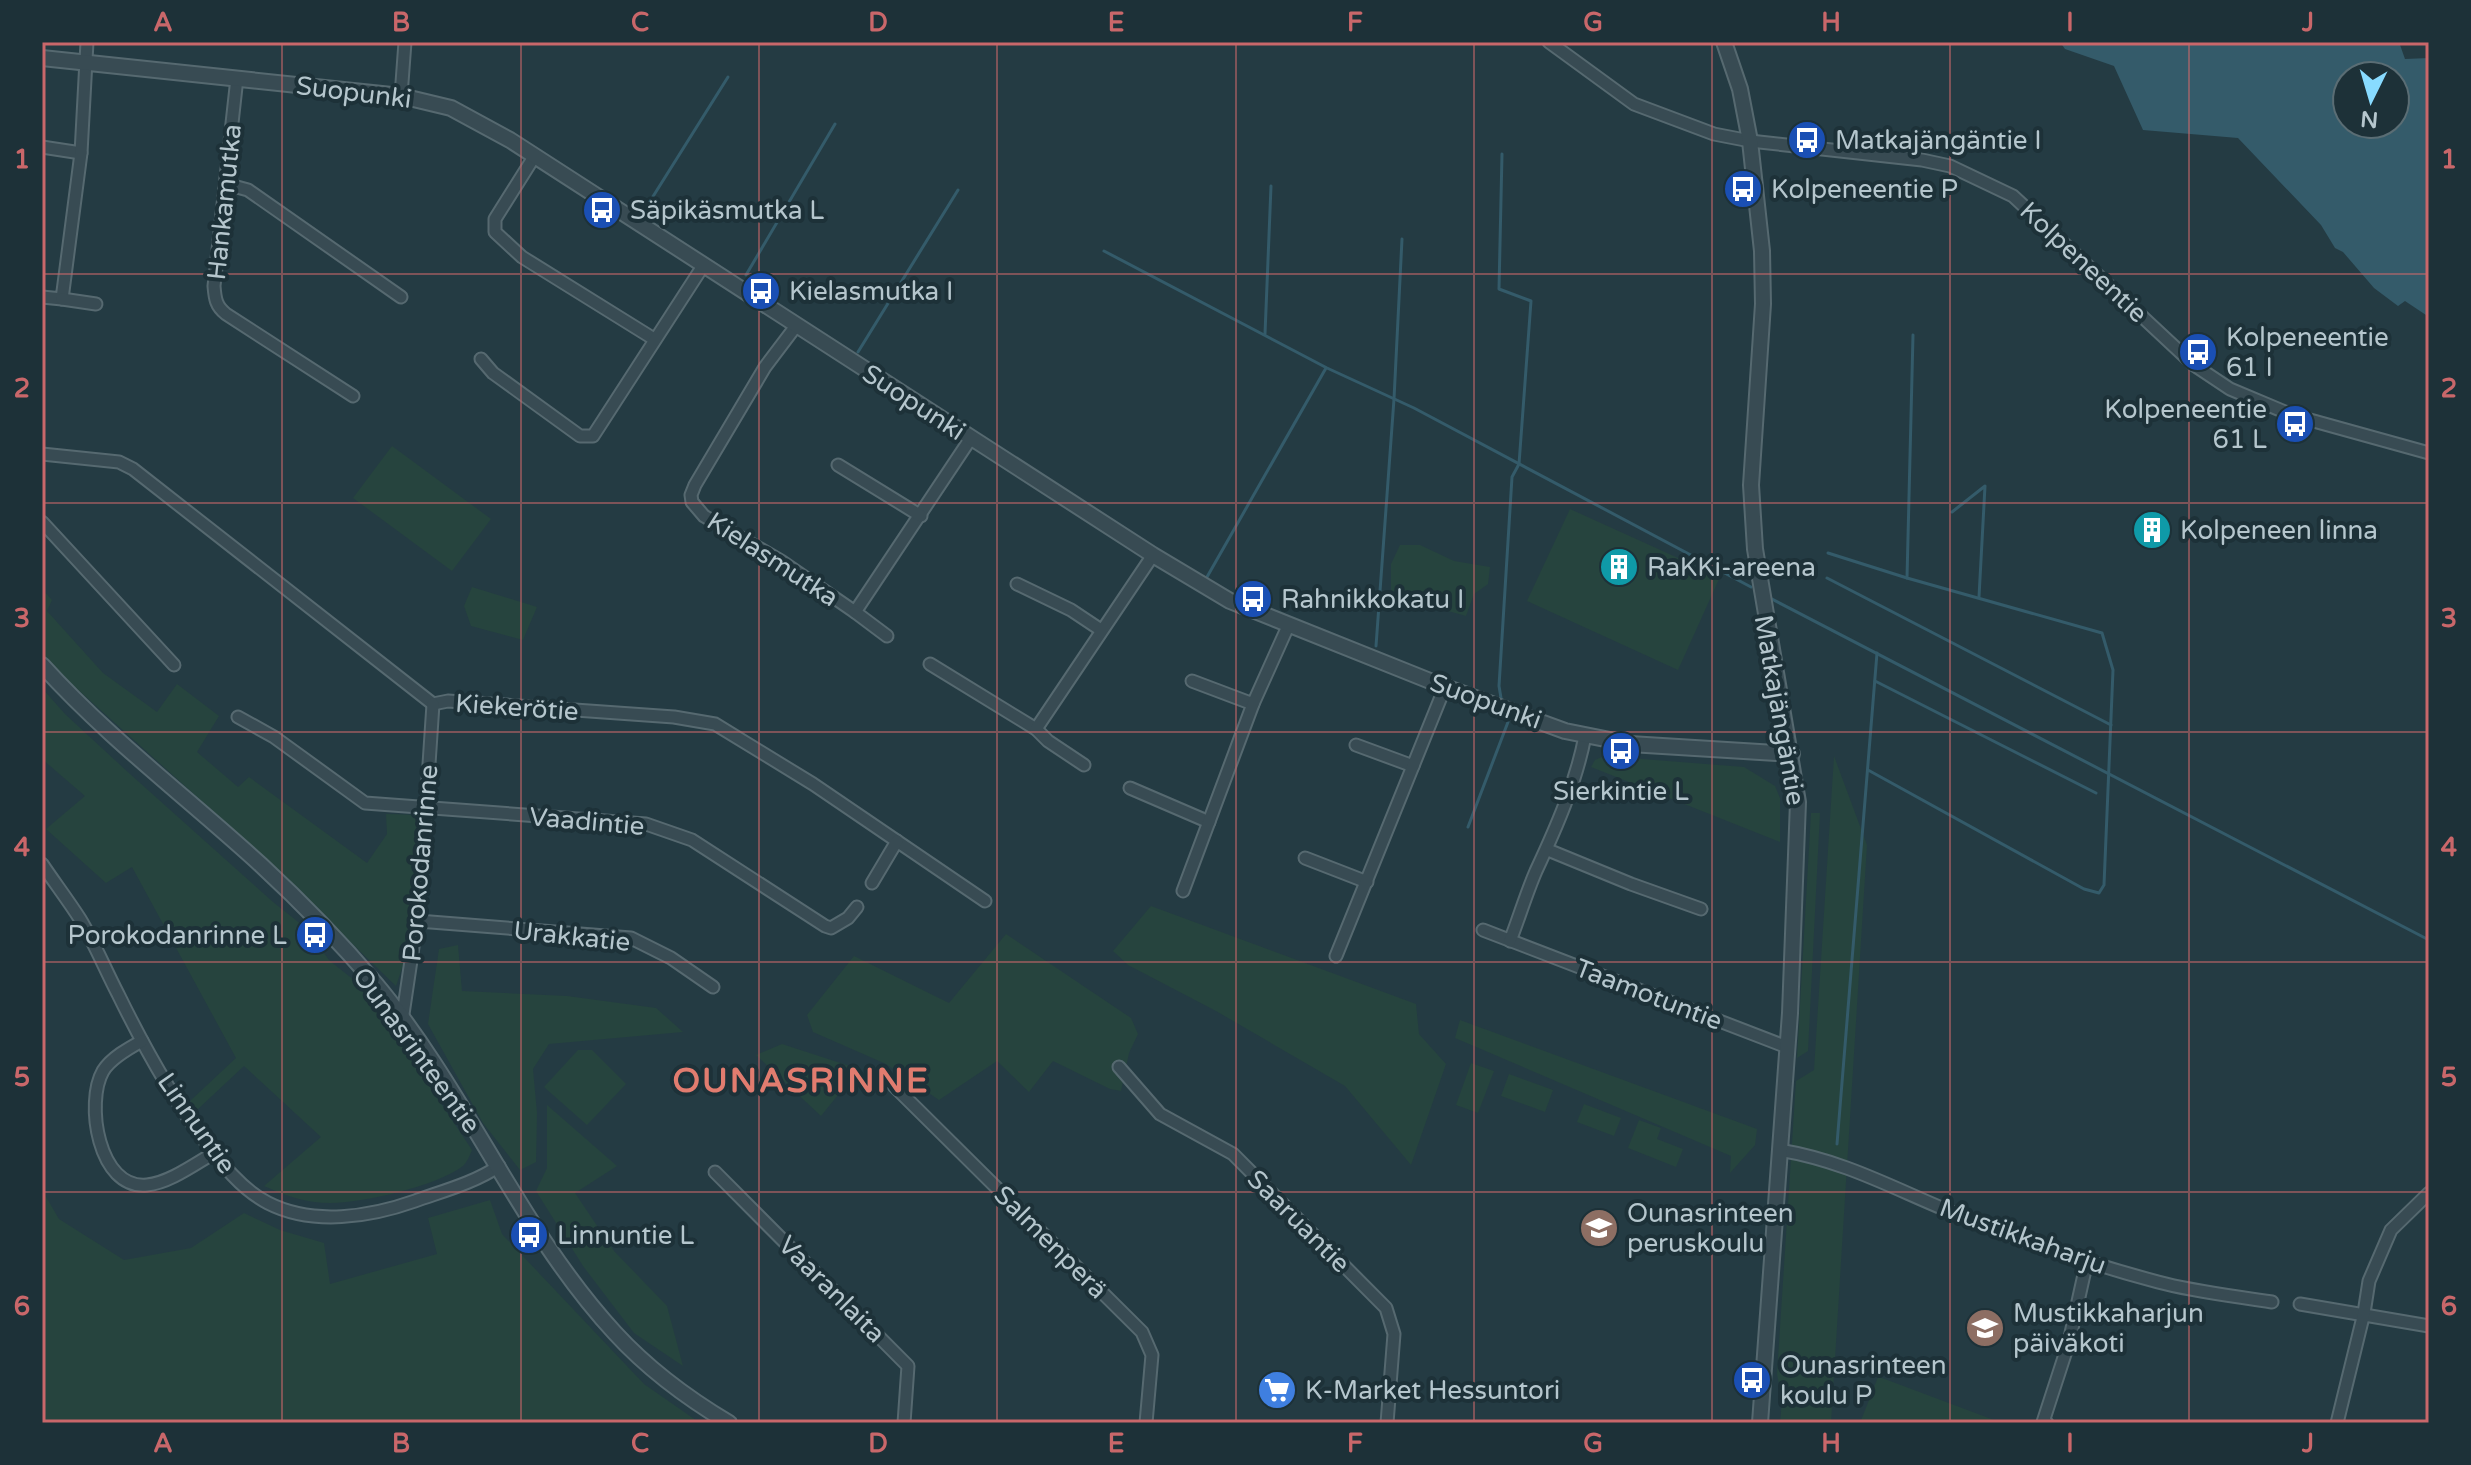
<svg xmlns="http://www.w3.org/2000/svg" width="2471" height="1465" viewBox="0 0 2471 1465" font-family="'Varela Round',sans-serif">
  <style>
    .green { fill: #26443e }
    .water { fill: #345b6a; fill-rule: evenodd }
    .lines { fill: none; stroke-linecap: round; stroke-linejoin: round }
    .stream { stroke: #345b6a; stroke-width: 3 }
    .minor-casing { stroke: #566970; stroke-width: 15 }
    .tertiary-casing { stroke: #566970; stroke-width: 18 }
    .minor { stroke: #384b53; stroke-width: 11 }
    .tertiary { stroke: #384b53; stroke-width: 14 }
    .grid { fill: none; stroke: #c9676a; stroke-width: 2; stroke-opacity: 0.55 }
    .labels { text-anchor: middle; stroke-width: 8; stroke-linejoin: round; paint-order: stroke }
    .street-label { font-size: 26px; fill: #b5c6cd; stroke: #1d3138 }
    .poi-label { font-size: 26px; fill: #b5c6cd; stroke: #1d3138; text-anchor: start }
    .district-label { font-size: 34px; font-weight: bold; letter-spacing: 2px; fill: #e17c6f; stroke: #1d3138 }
    .neatline { fill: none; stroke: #c9676a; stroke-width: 3 }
    .grid-label { font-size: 26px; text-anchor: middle; font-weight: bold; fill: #c9676a }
  </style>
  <rect width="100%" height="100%" fill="#243b43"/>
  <g class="green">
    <path d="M392,446l99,73 -39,52 -99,-73z"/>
    <path d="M1570,509l150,68 -42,93 -151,-69z"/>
    <path d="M1400,545h20l34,16 36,6 -2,17 -14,10 -8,22 -58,-16 -17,-10v-26z"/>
    <path d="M472,587l65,20 -14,33 -52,-14 -7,-20z"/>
    <path d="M42,589l10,11 -5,11 56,62 54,39 20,-28 42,32 -22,36 41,35 11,-10 118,86 20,-29 -1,-20 34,1 -2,106 -22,65 -151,-146 -190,-171 -13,-16z"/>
    <path d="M42,688l23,26 65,60 143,128 29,23 28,36 34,27 108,162c-2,5 -5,12 -9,16 -26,20 -100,37 -133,37 -24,0 -44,-7 -66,-17l57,-49 -77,-71 -47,44 -7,-9 46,-43 -104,-191 -26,16 -60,-54 39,-33 -43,-37z"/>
    <path d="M1604,756l140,11 31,19 5,12v44l-189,-75 4,-7z"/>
    <path d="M1834,756l33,89 -36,578h-51l2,-23 -5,-26 19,-293 18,-11z"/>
    <path d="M1811,813h9l-12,238 -11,7z"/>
    <path d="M1151,906l265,98 3,30 27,30 -35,101 -66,-79 -129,-75 -88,-46 -15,-14z"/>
    <path d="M1006,934l125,84 7,16 -9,19 -8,38 -11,-2 -57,-28 -24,31 -32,-31 -58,39 -53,-36 -73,-32 -6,-17 47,-59 95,47z"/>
    <path d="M458,945l4,46 105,5 89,12 27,24 -134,12 -16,25 4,44 -1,49 -16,8 -37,-47 -55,-99 11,-75z"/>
    <path d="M1460,1020l297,109 -2,16 -25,28 1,-17 -276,-118z"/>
    <path d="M782,1044l77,25 -38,47 -65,-61z"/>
    <path d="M578,1050h14l34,34 -39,41 -43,-38z"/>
    <path d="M1471,1063l23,8 -16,42 -22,-8z"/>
    <path d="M1509,1074l44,16 -8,22 -44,-16z"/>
    <path d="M1584,1104l37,14 -7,18 -37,-14z"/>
    <path d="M547,1105l70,61 -42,27 39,58 53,55 16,60 -49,-33 -51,-67 -47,-75 11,-23z"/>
    <path d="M1639,1120l22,8 -4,11 26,10 -7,18 -48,-19z"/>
    <path d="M42,1190l17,29 65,41 67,-12 53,-35 36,17 44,13 6,41 107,-30 -9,-36 62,-18 12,34 142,150 56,39h-658z"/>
    <path d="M1878,1377l4,1 120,45h-142z"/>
  </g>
  <path class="water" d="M2060,42h339l6,17 24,-1v259l-24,-16 -7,5 -24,-18 -31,-36 -8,-4 -14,-23 -83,-87 -95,-8 -29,-64 -49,-17zM2347,76h48v48h-48z"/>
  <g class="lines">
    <g class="stream">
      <path d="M642,214l86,-137"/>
      <path d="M1104,251l223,117 87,40 337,179"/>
      <path d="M746,275l89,-151"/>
      <path d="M1265,334l6,-148"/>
      <path d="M858,352l100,-162"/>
      <path d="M1952,512l33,-26 -6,111"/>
      <path d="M1828,553l79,25"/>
      <path d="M1207,577l119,-209"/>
      <path d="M1827,578l284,147"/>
      <path d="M1768,597l661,343"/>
      <path d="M1376,646l18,-247 8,-160"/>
      <path d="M1875,681l221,112"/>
      <path d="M1502,704l-3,-18 13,-209 7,-13 12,-163 -32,-12 3,-135"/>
      <path d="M1868,770l216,119 15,4 5,-8 9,-215 -11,-37 -195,-55 6,-243"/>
      <path d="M1468,827l40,-105 -3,-7"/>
      <path d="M1837,1144l40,-491"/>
    </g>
    <g class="minor-casing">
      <g id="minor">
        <path d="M1549,42l85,62 80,30 36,7 172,19 28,6 63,30 181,169 36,24 62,26 137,38"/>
        <path d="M237,78l-23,208c1,13 2,20 12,28l127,82"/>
        <path d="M401,96l4,-54"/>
        <path d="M42,147l39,6"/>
        <path d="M534,157l-39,62v13l27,25 132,82"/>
        <path d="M226,184l22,6 153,107"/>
        <path d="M42,297l20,2 19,-146 6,-111"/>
        <path d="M62,299l34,5"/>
        <path d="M796,326l-31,41 -70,118 -4,10 1,7 12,14 77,45 74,51 116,-174"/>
        <path d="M481,359l12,14 87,63h13l110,-170"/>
        <path d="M42,454l77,8 14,7 300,235 15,-3 226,16 41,7 98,60 172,117"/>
        <path d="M838,465l83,51"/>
        <path d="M42,522l132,143"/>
        <path d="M1017,584l54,26 30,20"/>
        <path d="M855,612l32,24"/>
        <path d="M930,664l106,65 12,12 36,24"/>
        <path d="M1192,681l61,23"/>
        <path d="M238,717l36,20 91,66 281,21 46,16 133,86 6,2 17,-10 9,-11"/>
        <path d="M1036,729l117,-174"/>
        <path d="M1356,745l57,21"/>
        <path d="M1130,788l79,34"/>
        <path d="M1548,850l83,34 70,25"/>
        <path d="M1305,858l62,24"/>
        <path d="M42,864c12,18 26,36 38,55 14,23 25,50 38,75 25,51 52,101 86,146 18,24 37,49 64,63 45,23 102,14 147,-2 28,-10 59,-18 84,-35"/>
        <path d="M872,883l25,-42"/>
        <path d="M1183,891l70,-187 36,-80"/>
        <path d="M418,921l213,17 40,20 42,29"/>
        <path d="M1483,930l304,117"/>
        <path d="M1510,941c9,-23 16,-47 26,-70 20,-43 40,-88 49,-135"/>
        <path d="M1336,956l109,-269"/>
        <path d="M402,1021l18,-121 13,-196"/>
        <path d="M142,1041c-13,7 -31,17 -39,30 -18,31 -5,119 44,114 22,-2 48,-21 67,-32"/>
        <path d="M1119,1067l41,47 73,40 153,154 8,26 -7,89"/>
        <path d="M894,1086l248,246 10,23 -6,68"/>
        <path d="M1779,1150c67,11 115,39 177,64 65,26 134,50 202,68 37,10 77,14 114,20"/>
        <path d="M715,1172l193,194 -4,57"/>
        <path d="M2300,1304l129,22"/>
        <path d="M2047,1423l-4,-1 26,-80 18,-81"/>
        <path d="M2337,1423l27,-110 5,-32 22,-51 38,-37"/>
      </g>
    </g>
    <g class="tertiary-casing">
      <g id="tertiary">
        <path d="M1724,42l16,47 10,52 12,110 1,53 -12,181 4,64 43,253 -8,211 -30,410"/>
        <path d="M42,58l359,38 50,12 59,32 643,415 77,46 215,86 120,44 65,13 162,10"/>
        <path d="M42,665c67,74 146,133 219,200 40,37 79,77 114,118 91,108 144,246 240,350 33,36 72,65 114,90"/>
      </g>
    </g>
    <use href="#minor" class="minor"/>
    <use href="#tertiary" class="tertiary"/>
  </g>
  <path class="grid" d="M282,42v1381M521,42v1381M759,42v1381M997,42v1381M1236,42v1381M1474,42v1381M1712,42v1381M1950,42v1381M2189,42v1381M42,274h2387M42,503h2387M42,732h2387M42,962h2387M42,1192h2387"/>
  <defs>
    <g id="bus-disc" transform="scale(2)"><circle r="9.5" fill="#1a4fb4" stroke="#1d3138"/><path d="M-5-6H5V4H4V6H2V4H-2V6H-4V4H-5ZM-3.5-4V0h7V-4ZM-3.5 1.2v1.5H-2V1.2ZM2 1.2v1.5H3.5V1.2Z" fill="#fff"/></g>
    <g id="building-disc" transform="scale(2)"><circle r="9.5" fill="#0f9aa8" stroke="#1d3138"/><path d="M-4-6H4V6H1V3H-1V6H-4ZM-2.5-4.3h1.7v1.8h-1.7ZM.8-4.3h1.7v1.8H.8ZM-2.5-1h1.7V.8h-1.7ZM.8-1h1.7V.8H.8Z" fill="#fff"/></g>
    <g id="school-disc" transform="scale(2)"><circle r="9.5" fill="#8d6e63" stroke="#1d3138"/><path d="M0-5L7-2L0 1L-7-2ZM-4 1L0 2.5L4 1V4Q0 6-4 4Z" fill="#fff"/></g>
    <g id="supermarket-disc" transform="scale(2)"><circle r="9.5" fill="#3f7fe0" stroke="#1d3138"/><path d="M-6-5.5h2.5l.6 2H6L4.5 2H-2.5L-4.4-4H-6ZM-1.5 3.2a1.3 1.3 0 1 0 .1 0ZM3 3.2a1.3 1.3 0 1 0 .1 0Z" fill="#fff"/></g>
  </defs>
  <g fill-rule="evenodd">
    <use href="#bus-disc" x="1807" y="140"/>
    <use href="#bus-disc" x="1743" y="189"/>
    <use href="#bus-disc" x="602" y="210"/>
    <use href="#bus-disc" x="761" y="291"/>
    <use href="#bus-disc" x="2198" y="352"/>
    <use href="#bus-disc" x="2295" y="424"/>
    <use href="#building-disc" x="2152" y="530"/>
    <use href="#building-disc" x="1619" y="567"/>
    <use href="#bus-disc" x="1253" y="599"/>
    <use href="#bus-disc" x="1621" y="751"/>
    <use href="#bus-disc" x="315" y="935"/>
    <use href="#school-disc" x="1599" y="1228"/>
    <use href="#bus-disc" x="529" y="1235"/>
    <use href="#school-disc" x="1985" y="1328"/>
    <use href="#bus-disc" x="1752" y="1380"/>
    <use href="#supermarket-disc" x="1277" y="1390"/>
  </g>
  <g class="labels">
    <g class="street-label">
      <text transform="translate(354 92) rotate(7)" y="9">Suopunki</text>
      <text transform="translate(224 202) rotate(-84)" y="9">Hankamutka</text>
      <text transform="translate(2084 262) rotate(43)" y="9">Kolpeneentie</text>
      <text transform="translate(914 402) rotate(33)" y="9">Suopunki</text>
      <text transform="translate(773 559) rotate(33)" y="9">Kielasmutka</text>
      <text transform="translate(1486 701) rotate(20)" y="9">Suopunki</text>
      <text transform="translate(517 707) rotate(4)" y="9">Kiekerötie</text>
      <text transform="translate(1780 710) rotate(80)" y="9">Matkajängäntie</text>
      <text transform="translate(587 821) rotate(5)" y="9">Vaadintie</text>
      <text transform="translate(420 863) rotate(-85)" y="9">Porokodanrinne</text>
      <text transform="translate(572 936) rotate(6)" y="9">Urakkatie</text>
      <text transform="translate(1649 994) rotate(21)" y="9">Taamotuntie</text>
      <text transform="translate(417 1050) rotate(54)" y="9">Ounasrinteentie</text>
      <text transform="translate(197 1123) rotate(55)" y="9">Linnuntie</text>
      <text transform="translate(1299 1221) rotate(45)" y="9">Saaruantie</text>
      <text transform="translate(2023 1236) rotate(20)" y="9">Mustikkaharju</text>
      <text transform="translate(1051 1242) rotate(45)" y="9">Salmenperä</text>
      <text transform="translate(832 1289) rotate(45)" y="9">Vaaranlaita</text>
    </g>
    <g class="poi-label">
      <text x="1835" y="149">Matkajängäntie I</text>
      <text x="1771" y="198">Kolpeneentie P</text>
      <text x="630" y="219">Säpikäsmutka L</text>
      <text x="789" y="300">Kielasmutka I</text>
      <text x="2226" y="346">Kolpeneentie<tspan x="2226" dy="30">61 I</tspan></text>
      <text x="2267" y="418" text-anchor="end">Kolpeneentie<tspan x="2267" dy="30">61 L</tspan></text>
      <text x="2180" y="539">Kolpeneen linna</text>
      <text x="1647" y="576">RaKKi-areena</text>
      <text x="1281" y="608">Rahnikkokatu I</text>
      <text x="1621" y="800" text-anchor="middle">Sierkintie L</text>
      <text x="287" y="944" text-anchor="end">Porokodanrinne L</text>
      <text x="1627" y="1222">Ounasrinteen<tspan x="1627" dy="30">peruskoulu</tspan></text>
      <text x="557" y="1244">Linnuntie L</text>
      <text x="2013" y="1322">Mustikkaharjun<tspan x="2013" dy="30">päiväkoti</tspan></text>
      <text x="1780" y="1374">Ounasrinteen<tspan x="1780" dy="30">koulu P</tspan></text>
      <text x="1305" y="1399">K-Market Hessuntori</text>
    </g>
    <g class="district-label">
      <text x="801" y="1092">OUNASRINNE</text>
    </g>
  </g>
  <rect width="2471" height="1465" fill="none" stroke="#1d3138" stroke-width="88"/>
  <g transform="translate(2371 100) rotate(185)"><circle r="38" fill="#1d3138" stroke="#5a6d74" stroke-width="2"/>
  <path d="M0-6L14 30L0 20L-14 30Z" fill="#88dbff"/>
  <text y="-12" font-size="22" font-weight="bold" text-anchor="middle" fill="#b5c6cd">N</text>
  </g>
  <rect x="44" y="44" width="2383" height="1377" class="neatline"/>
  <g class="grid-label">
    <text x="163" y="31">A</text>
    <text x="401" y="31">B</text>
    <text x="640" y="31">C</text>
    <text x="878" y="31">D</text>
    <text x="1116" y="31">E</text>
    <text x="1355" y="31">F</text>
    <text x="1593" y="31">G</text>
    <text x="1831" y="31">H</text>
    <text x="2070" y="31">I</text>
    <text x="2308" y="31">J</text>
    <text x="22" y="168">1</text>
    <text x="2449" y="168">1</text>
    <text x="22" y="397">2</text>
    <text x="2449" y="397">2</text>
    <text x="22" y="627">3</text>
    <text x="2449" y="627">3</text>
    <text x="22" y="856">4</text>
    <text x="2449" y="856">4</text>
    <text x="22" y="1086">5</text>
    <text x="2449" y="1086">5</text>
    <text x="22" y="1315">6</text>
    <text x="2449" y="1315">6</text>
    <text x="163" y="1452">A</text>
    <text x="401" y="1452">B</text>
    <text x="640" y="1452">C</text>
    <text x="878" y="1452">D</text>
    <text x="1116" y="1452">E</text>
    <text x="1355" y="1452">F</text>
    <text x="1593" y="1452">G</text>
    <text x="1831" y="1452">H</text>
    <text x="2070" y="1452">I</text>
    <text x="2308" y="1452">J</text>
  </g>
</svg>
